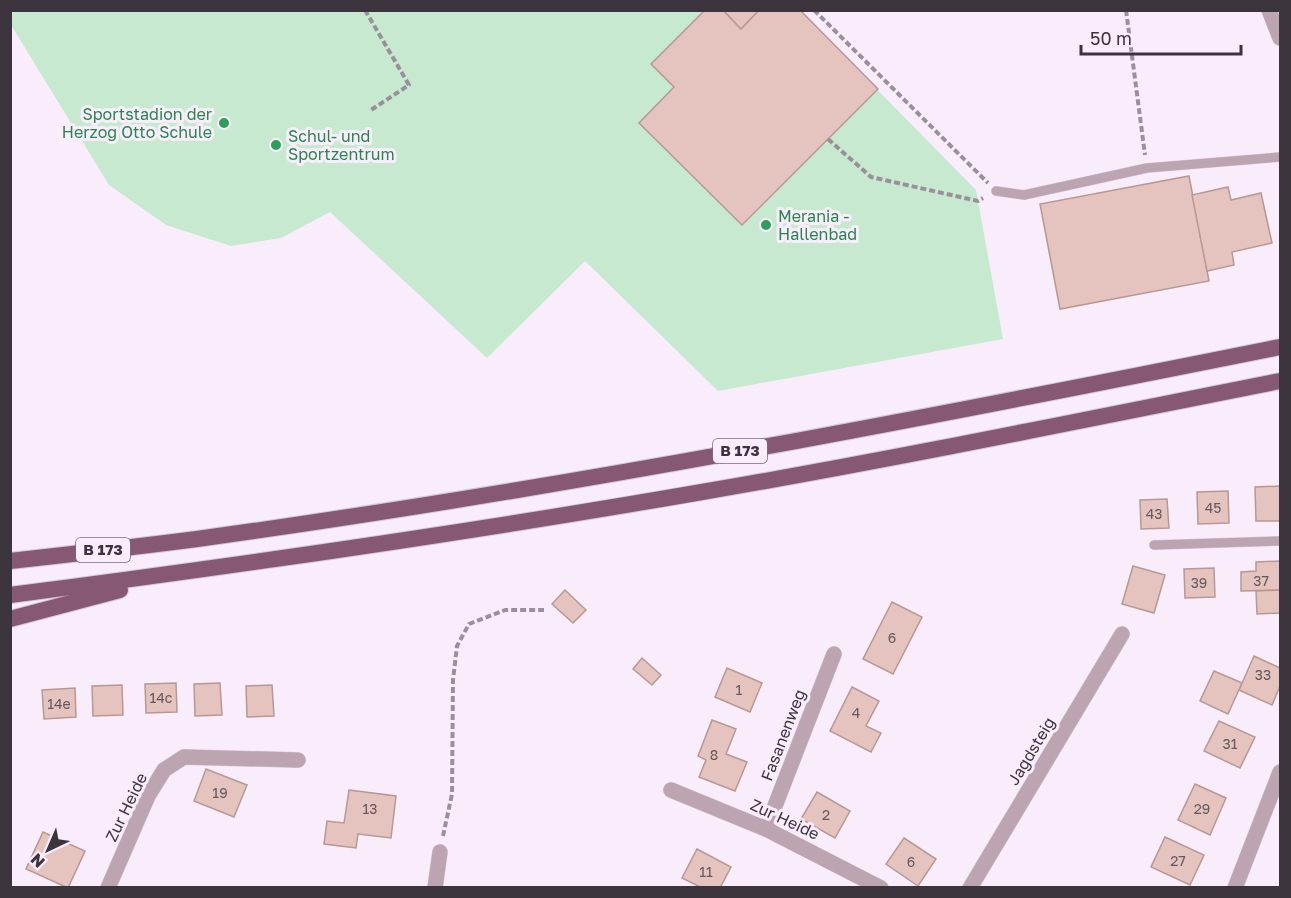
<svg xmlns="http://www.w3.org/2000/svg" width="1291" height="898" viewBox="0 0 1291 898" font-family="'Golos Text',sans-serif">
  <style>
    .green { fill: #c6e9d0 }
    .building { fill: #e5c3be; stroke: #b89893; stroke-width: 1.5 }
    .lines { fill: none; stroke-linecap: round; stroke-linejoin: round }
    .service-casing { stroke: #d3c8d6; stroke-width: 10 }
    .minor-casing { stroke: #d3c8d6; stroke-width: 16 }
    .trunk-casing { stroke: #d3c8d6; stroke-width: 18 }
    .path { stroke: #9a909c; stroke-width: 4; stroke-dasharray: 6 3; stroke-linecap: butt }
    .service { stroke: #bda4b1; stroke-width: 9 }
    .minor { stroke: #bda4b1; stroke-width: 15 }
    .trunk { stroke: #865872; stroke-width: 16 }
    .leisure-dot { fill: #2e9e5b; stroke: #f9edfc; stroke-width: 2 }
    .labels { text-anchor: middle; stroke-width: 6; stroke-linejoin: round; paint-order: stroke }
    .number-label { font-size: 14px; fill: #66585d }
    .shield { fill: #f9edfc; stroke: #756c76; stroke-width: 1.5 }
    .shield-label { font-size: 15px; font-weight: bold; fill: #3c343d }
    .leisure-label { font-size: 16px; fill: #27864d; stroke: #f9edfc; text-anchor: start }
    .street-label { font-size: 16px; fill: #3c343d; stroke: #f9edfc }
  </style>
  <rect width="100%" height="100%" fill="#f9edfc"/>
  <path class="green" d="M11,10h688l3,3 3,-2h95l176,179 27,149 -285,52 -133,-130 -98,97 -157,-146 -49,26 -50,8 -65,-21 -57,-40 -98,-160z"/>
  <g class="building">
    <path d="M705,10h18l18,19 18,-19h41l78,79 -136,136 -103,-102 35,-36 -23,-23z"/>
    <path d="M723,10h36l-18,19z"/>
    <path d="M1189,176l20,105 -149,28 -20,-105z"/>
    <path d="M1228,187l3,13 30,-7 11,50 -40,9 2,13 -27,6 -15,-76z"/>
    <path d="M1280,486v35h-24l-1,-34z"/>
    <path d="M1228,491l1,32 -31,1 -1,-32z"/>
    <path d="M1167,499l2,29 -28,1 -1,-29z"/>
    <path d="M1280,561v29l-39,1v-19l15,-1v-9z"/>
    <path d="M1133,566l32,9 -11,38 -32,-9z"/>
    <path d="M1214,568l1,29 -30,1 -1,-29z"/>
    <path d="M565,590l21,20 -13,13 -21,-19z"/>
    <path d="M1280,590v23l-23,1 -1,-23z"/>
    <path d="M892,602l30,15 -29,57 -30,-15z"/>
    <path d="M1254,656l26,12v18l-8,19 -33,-15z"/>
    <path d="M642,658l19,17 -9,10 -19,-16z"/>
    <path d="M727,668l35,15 -12,29 -35,-15z"/>
    <path d="M1214,671l28,12 -14,31 -28,-13z"/>
    <path d="M176,683l1,29 -31,1 -1,-29z"/>
    <path d="M220,683l2,32 -27,1 -1,-32z"/>
    <path d="M122,685l1,30 -30,1 -1,-30z"/>
    <path d="M272,685l2,31 -27,1 -1,-31z"/>
    <path d="M852,687l27,14 -13,25 15,7 -10,19 -41,-21z"/>
    <path d="M75,688l1,29 -32,2 -2,-29z"/>
    <path d="M712,720l24,9 -10,25 21,8 -12,29 -36,-14 7,-17 -8,-4z"/>
    <path d="M1219,721l36,16 -15,31 -36,-17z"/>
    <path d="M206,769l41,16 -13,32 -40,-16z"/>
    <path d="M1195,784l31,14 -16,37 -32,-15z"/>
    <path d="M349,790l47,6 -5,42 -33,-4 -2,14 -32,-4 3,-23 17,2z"/>
    <path d="M817,792l33,19 -15,27 -34,-19z"/>
    <path d="M43,832l42,19 -17,37 -42,-19z"/>
    <path d="M1165,837l39,18 -14,30 -39,-18z"/>
    <path d="M904,838l32,21 -18,27 -32,-22z"/>
    <path d="M697,849l34,18 -11,21h-18l-20,-10z"/>
  </g>
  <g class="lines">
    <g class="service-casing">
      <g id="service">
        <path d="M996,191l28,4 123,-27 133,-11"/>
        <path d="M1154,545l126,-4"/>
      </g>
    </g>
    <g class="minor-casing">
      <g id="minor">
        <path d="M1269,10l11,28"/>
        <path d="M671,790l95,39 115,59"/>
        <path d="M766,829l68,-175"/>
        <path d="M108,888l40,-92 16,-26 20,-13 114,3"/>
        <path d="M435,888l5,-36"/>
        <path d="M970,888l152,-254"/>
        <path d="M1235,888l45,-116"/>
      </g>
    </g>
    <g class="trunk-casing">
      <g id="trunk">
        <path d="M10,561c63,-7 125,-14 187,-22 363,-50 724,-120 1083,-192"/>
        <path d="M10,595c232,-30 462,-63 692,-103 193,-33 386,-73 578,-111"/>
        <path d="M10,619l110,-29"/>
      </g>
    </g>
    <g class="path">
      <path d="M365,10l44,75 -38,25"/>
      <path d="M814,10l174,173"/>
      <path d="M1126,10l19,145"/>
      <path d="M828,139l43,38 107,24 5,-3"/>
      <path d="M443,836l9,-42 1,-114 4,-34 12,-22 36,-14h39"/>
    </g>
    <use href="#service" class="service"/>
    <use href="#minor" class="minor"/>
    <use href="#trunk" class="trunk"/>
  </g>
  <g class="leisure-dot">
    <circle cx="224" cy="123" r="6"/>
    <circle cx="276" cy="145" r="6"/>
    <circle cx="766" cy="225" r="6"/>
  </g>
  <g class="labels">
    <g class="number-label">
      <text x="1213" y="513">45</text>
      <text x="1154" y="519">43</text>
      <text x="1261" y="586">37</text>
      <text x="1199" y="588">39</text>
      <text x="892" y="643">6</text>
      <text x="1263" y="680">33</text>
      <text x="739" y="695">1</text>
      <text x="161" y="703">14c</text>
      <text x="59" y="709">14e</text>
      <text x="856" y="718">4</text>
      <text x="1230" y="749">31</text>
      <text x="714" y="760">8</text>
      <text x="220" y="798">19</text>
      <text x="370" y="814">13</text>
      <text x="1202" y="814">29</text>
      <text x="826" y="820">2</text>
      <text x="1178" y="866">27</text>
      <text x="911" y="867">6</text>
      <text x="706" y="877">11</text>
    </g>
    <g class="shield">
      <rect x="713" y="439" width="54" height="24" rx="4.5"/>
      <rect x="76" y="538" width="54" height="24" rx="4.5"/>
    </g>
    <g class="shield-label">
      <text x="740" y="456">B 173</text>
      <text x="103" y="555">B 173</text>
    </g>
    <g class="leisure-label">
      <text x="212" y="120" text-anchor="end">Sportstadion der<tspan x="212" dy="18">Herzog Otto Schule</tspan></text>
      <text x="288" y="142">Schul- und<tspan x="288" dy="18">Sportzentrum</tspan></text>
      <text x="778" y="222">Merania -<tspan x="778" dy="18">Hallenbad</tspan></text>
    </g>
    <g class="street-label">
      <text transform="translate(783 735) rotate(-69)" y="6">Fasanenweg</text>
      <text transform="translate(1031 751) rotate(-59)" y="6">Jagdsteig</text>
      <text transform="translate(126 807) rotate(-64)" y="6">Zur Heide</text>
      <text transform="translate(785 819) rotate(25)" y="6">Zur Heide</text>
    </g>
  </g>
  <rect width="1291" height="898" fill="none" stroke="#3c343d" stroke-width="24"/>
  <g transform="translate(48 850) rotate(224)" stroke="#f9edfc" stroke-width="4.5" paint-order="stroke">
  <path d="M0-4.5L10 22L0 15L-10 22Z" fill="#3c343d"/>
  <text y="-9" font-size="16" font-weight="bold" text-anchor="middle" fill="#3c343d">N</text>
  </g>
  <path d="M1081 45v9h160v-9" fill="none" stroke="#3c343d" stroke-width="3"/>
  <text x="1090" y="45" font-size="18" fill="#3c343d" stroke="#f9edfc" stroke-width="4.5" paint-order="stroke">50 m</text>
</svg>
